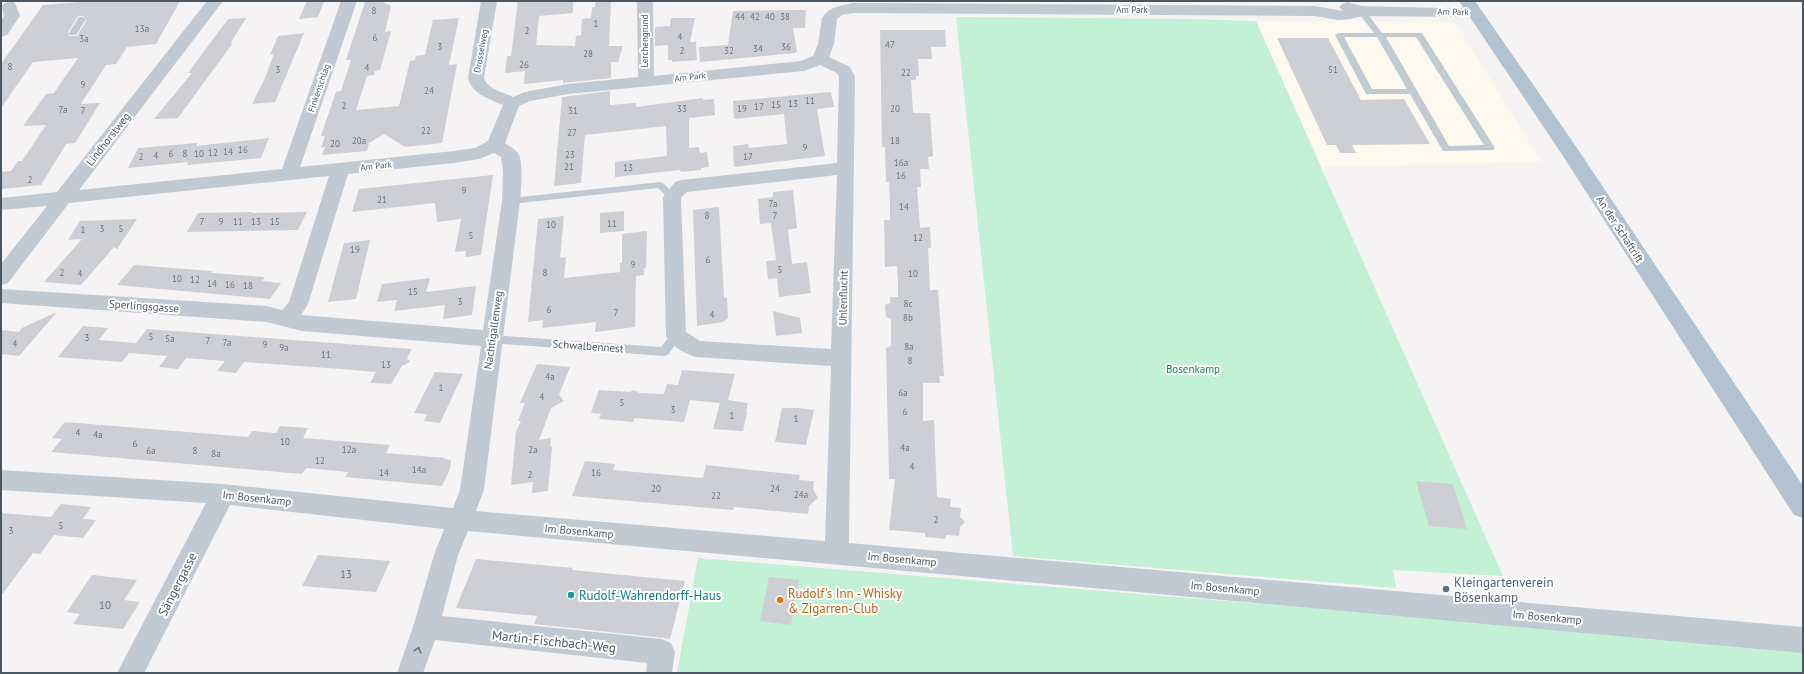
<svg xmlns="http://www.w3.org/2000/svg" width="1804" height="674" viewBox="0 0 1804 674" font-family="'PT Sans',sans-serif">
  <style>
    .commercial { fill: #fdf9ef }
    .green { fill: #c3f1d5 }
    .building { fill: #cdcfd5; fill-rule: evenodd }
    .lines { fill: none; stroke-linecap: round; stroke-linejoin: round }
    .lane { fill: #c1cad2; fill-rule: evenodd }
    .street { fill: #c1cad2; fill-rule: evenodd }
    .primary { fill: #b3c2d1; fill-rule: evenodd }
    .oneway { stroke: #6e7983 }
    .service-dot { fill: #5c6f8a; stroke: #fff; stroke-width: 1.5 }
    .culture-dot { fill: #0f9aa8; stroke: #fff; stroke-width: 1.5 }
    .food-dot { fill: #e8710a; stroke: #fff; stroke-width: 1.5 }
    .labels { text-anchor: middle; stroke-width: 4; stroke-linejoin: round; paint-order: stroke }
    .far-street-label { font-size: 9px; fill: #4a5661; stroke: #fff }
    .number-label { font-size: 9px; fill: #6b747e }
    .street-label { font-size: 11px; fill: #4a5661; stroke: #fff }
    .park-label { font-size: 11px; fill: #17864f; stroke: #fff }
    .near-number-label { font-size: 11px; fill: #6b747e }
    .near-service-label { font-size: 13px; fill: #4e5e75; stroke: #fff; text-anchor: start }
    .near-street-label { font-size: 13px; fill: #4a5661; stroke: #fff }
    .near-food-label { font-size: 13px; fill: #c56008; stroke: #fff; text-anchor: start }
    .near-culture-label { font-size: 13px; fill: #0d838f; stroke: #fff; text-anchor: start }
  </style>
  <rect width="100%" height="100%" fill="#f5f3f3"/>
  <path class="commercial" d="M1256,21l194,1 7,3 85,137 -220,5z"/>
  <g class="green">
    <path d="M956,17l229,2 71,2 247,555 -110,-6 3,18 -383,-32z"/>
    <path d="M698,558l1105,90v25h-1126z"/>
  </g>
  <g class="building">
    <path d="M93,1h87l-24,43 -29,3 -11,17 -10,1 -25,39 19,-1 -25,40 -9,1 -25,41 -40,4v-17l10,-1 7,-10h4l24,-36 -23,1 23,-32 8,-1 24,-35 -45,4 -32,46v-44l42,-59zM78,16h5l4,4 -10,16h-7l-2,-4z"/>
    <path d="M307,1h17l-6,16 -19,2z"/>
    <path d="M381,1l10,5 -6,26 6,-1 -11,39 -5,1 -1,4 -7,1 -11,34 43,-4 11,-45 5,-1 1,-4 9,-1 8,-35 26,-2 -10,47 8,-1 -15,79 -37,4 -21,-13 -15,9 -2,8 -45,4 3,-8 -4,1 4,-12h-4l15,-44 5,-1 10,-31h-5l19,-58z"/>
    <path d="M518,1h55v12l-34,3 -3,29 39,1 1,-10 5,-1 1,-16 9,-1 1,-11h3l1,-6h15l-2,45h14l-5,16h-7v16l-48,5v-3l-39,4 1,-13 -20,2 2,-17h4z"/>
    <path d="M806,10l-1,18h-12l4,23 -2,2 -95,9 -1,-15 29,-2 5,-34z"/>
    <path d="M246,18l-15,24 1,2 -54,74 -24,1 38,-46h-4l40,-54z"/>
    <path d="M671,18h24l-5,24h6l1,18 -25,2v-2h-4v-15l-13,1v-19l15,-1z"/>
    <path d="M880,30h65l1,17h-15l1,12h-14l1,17h-3v4h-5l2,33h17l3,43 -5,1 1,12h-9l1,18h-4l3,41 10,-1 1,21h-3l2,42h8l6,86h-5l1,7h-17v38l11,-1 3,77 14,2 -1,8 11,1 -1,9 5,5 -5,5 -1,9 -13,-1 -1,4 -20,-2v-4l-36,-3 6,-51h-6l-3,-131 5,-2v-27l-5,-2 -1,-12 5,-2v-6h8v-15l-1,-16 -12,1 -1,-47h6v-19l-1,-19h-3l-1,-35h-3z"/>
    <path d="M304,33l-29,69 -23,2 13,-26 9,-24 -4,1 8,-19z"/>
    <path d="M1277,38h51l33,62 43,-1 26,45 -78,1 4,8h-16l-4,-8h-9z"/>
    <path d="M610,91v14l26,-2v4l67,-9v2l11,-1 1,16 -26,3v30l10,-1 1,6 7,-1 2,15 -8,1v2l-20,2 -1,-2 -65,7v-15l52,-6 -1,-30 -81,9 -4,48 -27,3 8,-89z"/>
    <path d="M831,92l3,15 -17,2 8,47 -91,11 -1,-21 15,-2 1,4 38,-4 -3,-30 -50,5 -1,-18z"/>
    <path d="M269,138l-8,20 -74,7 1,-3 -60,6 10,-20 59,-5 -1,3z"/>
    <path d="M493,175l-12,80 -16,2 1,-6 -11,1 6,-33 -24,3 -2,-19 -83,9 7,-23z"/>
    <path d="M793,190l4,38 -9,2 4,34 15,-2 4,31 -32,4 -2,-19 -9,1 -2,-18 10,-1 -5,-37 -11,1 -2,-25 15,-2v-5z"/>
    <path d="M719,207l5,90 3,1 1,20 -5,4 -26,4 -4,-116z"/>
    <path d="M624,211v20l-24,2v-20z"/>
    <path d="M253,212l-1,1 55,-1 -9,18 -111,2 11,-19z"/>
    <path d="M564,216l-4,42 6,-1 -2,21 56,-6v-9h2v-29l25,-3 -1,37h-2v7l-8,1 -1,51 -40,5 1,-10 -54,6 1,-8 -15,2 10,-103z"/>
    <path d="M137,219l-20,30 -3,-2 -33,38 -37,-3 38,-43 -14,1 12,-19z"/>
    <path d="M370,240l-14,59 -28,3 16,-59z"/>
    <path d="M134,265l78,6 -1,2 54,4 -3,4 19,2 -11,16 -153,-14z"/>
    <path d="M430,278l-4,14 50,-6 -4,29 -29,4 2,-14 -51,6 3,-11 -20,2 5,-18z"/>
    <path d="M773,311l27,7 2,15 -26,3z"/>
    <path d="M57,312l-38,44 -18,-2v-24l18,2 3,-4z"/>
    <path d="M83,326l25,2 -9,12 37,3 11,-14 265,20 -5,9 3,4 -8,4 -11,18 -21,-1 6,-11 -35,-3 -97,-7 -8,11 -19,-2 8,-10 -39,-3 -8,11 -19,-2 8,-11 -38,-3 -7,9 -64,-5z"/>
    <path d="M537,364l33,3 -11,28 5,6 -13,7 -12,32 12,-2 -1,8 2,1 -4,44 -16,2 1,-11 -22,3 5,-53 5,-11h-3l7,-18h-5z"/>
    <path d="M682,370l53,4 -7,26 20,3 -2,9 1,1 -4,18 -30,-2 7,-26 -30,-3 -6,22 -49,-4 -2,4 -34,-3 2,-5 -10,-1 8,-23 31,2 3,-2 7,3 24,1 3,-10 11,1z"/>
    <path d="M435,372l28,2 -23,49 -16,-2 3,-7 -13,-1z"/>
    <path d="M782,408h17l15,2 -8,35 -31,-3z"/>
    <path d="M65,422l183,15 4,-6 24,2 4,-7 28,2 -5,10 87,7 -4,8 59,5 -1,1 7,1 -1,9 -8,17 -97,-9 3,-5 -42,-4 -4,6 -251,-22 11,-13 -10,-1z"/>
    <path d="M585,461l30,3 -2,6 90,8 3,-13 94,10 -1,5 15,1 -1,8 5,9 -9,8 -1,8 -74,-7 -1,3 -161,-14z"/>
    <path d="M1416,481l37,3 14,45 -38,-3z"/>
    <path d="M61,504l30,3 -8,12 13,1 -13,18 -29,-3 -14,19 -7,-1 -32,43v-83l50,4z"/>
    <path d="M318,555l72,6 -14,31 -74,-6z"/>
    <path d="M476,559l97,9 -1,2 113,11 -15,58 -6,-1 -130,-14 3,-8 -81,-8z"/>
    <path d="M92,575l45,5 -13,20 16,2 -17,27 -50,-5 7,-10 -13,-2z"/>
    <path d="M769,577l30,3 -8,45 -31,-4z"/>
  </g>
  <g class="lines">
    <g class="lane">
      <path d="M1358,9h6l18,24h40l73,115 -2,2 -50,1 -33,-57h-44l-31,-59 4,-2h35l-17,-22zM1344,37h33l30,52h-35zM1386,37h30l68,108 -35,1z"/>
      <path d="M79,17h3l4,2 -10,16h-6l-1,-2z"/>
      <path d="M660,182l3,1 14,14 -2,2h-6l-11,-11 -147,16 -5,-3 5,-3z"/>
      <path d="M676,332l4,1 1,3 -13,19 -4,1 -173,-13 -4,-1 -2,-3 2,-3 4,-1 170,12 11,-14z"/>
    </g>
    <g class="street">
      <path d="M10,1l5,2 5,13 -13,19 -6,2v-16l3,-5 -2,-10 3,-3z"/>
      <path d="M207,1h16l-144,189 203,-21 59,-168h16l-57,166 154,-16 21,-3 13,-7 15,-36c-14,-6 -31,-11 -35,-27l13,-77h16l-13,77c3,11 19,14 29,19l12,-5 43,-8 70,-7 -1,-76h16l1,75 147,-15 12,-5 5,-12 4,-26c8,-12 18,-12 31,-15l462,3 28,5 -4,-4 3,-3 5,-2 15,4 117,3 3,3 -3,3 -5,2 -111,-1 -13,3 -12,1 -23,-4 -462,-3 -11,2 -5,4 -3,25 -5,13 21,10 5,10 -6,466 954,84v26l-1335,-122 -10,24 -16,61 220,23 9,4 4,9 -3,21h-26l1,-10 -212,-23 -12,33h-26l16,-46 21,-72 10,-26 -214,-24 -86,168h-27l89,-170 -205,-13v-20l222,14 230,24 7,-18 21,-144 -179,-15 -35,-9 -266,-19v-14l266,17 15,4 7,-8 40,-126 -260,27 -61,80 -7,2v-21l46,-58 -46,4v-12l56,-6zM820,65l17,8 2,4 -2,86 -156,17 -6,2 -12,15 3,139c5,10 19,18 30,21l135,9 -6,175 -349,-30 8,-21 36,-289c1,-12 4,-38 -2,-48 -3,-4 -9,-7 -13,-10l14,-37 11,-5 38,-7 236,-23zM494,153l7,4 2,15 -1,29 -19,129 -182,-15 7,-11 40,-130 106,-11 25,-4zM837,175l-6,174 -131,-8 -14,-9 -5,-134 6,-6z"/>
    </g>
    <path class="primary" d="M1459,1h16l100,144 228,341v32l-9,-3 -233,-362z"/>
  </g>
  <defs><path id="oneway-chevron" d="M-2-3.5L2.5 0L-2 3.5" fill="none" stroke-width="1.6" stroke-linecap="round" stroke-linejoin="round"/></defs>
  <use class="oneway" href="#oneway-chevron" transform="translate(418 650) rotate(-71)"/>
  <circle class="service-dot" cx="1446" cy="589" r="4"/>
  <circle class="culture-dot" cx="571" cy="595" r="4"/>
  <circle class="food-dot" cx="780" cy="600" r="4"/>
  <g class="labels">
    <g class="far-street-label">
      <text x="1132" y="13">Am Park</text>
      <text transform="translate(1453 12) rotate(1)" y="3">Am Park</text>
      <text transform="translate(645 41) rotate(-90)" y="3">Lerchengrund</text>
      <text transform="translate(481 51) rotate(-80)" y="3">Drosselweg</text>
      <text transform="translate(690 77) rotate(-6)" y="3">Am Park</text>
      <text transform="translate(319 88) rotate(-71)" y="3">Finkenschlag</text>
      <text transform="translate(376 166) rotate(-6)" y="3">Am Park</text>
    </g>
    <g class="number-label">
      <text x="374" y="14">8</text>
      <text x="740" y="20">44</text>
      <text x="755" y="20">42</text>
      <text x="770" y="20">40</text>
      <text x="785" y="20">38</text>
      <text x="596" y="27">1</text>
      <text x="142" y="32">13a</text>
      <text x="527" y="34">2</text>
      <text x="680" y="40">4</text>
      <text x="375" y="41">6</text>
      <text x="84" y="42">3a</text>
      <text x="890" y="48">47</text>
      <text x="440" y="50">3</text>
      <text x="786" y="50">36</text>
      <text x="758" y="52">34</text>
      <text x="682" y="54">2</text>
      <text x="729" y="54">32</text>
      <text x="588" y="57">28</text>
      <text x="524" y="68">26</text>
      <text x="10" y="70">8</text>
      <text x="367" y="71">4</text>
      <text x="278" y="73">3</text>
      <text x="1333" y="73">51</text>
      <text x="906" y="76">22</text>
      <text x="83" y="88">9</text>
      <text x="429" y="94">24</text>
      <text x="810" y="104">11</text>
      <text x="793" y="107">13</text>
      <text x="776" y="108">15</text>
      <text x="344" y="109">2</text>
      <text x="759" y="110">17</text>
      <text x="682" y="112">33</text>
      <text x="742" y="112">19</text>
      <text x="895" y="112">20</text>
      <text x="63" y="113">7a</text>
      <text x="83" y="114">7</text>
      <text x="573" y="114">31</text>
      <text x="426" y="134">22</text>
      <text x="572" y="136">27</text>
      <text x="359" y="144">20a</text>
      <text x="895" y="144">18</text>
      <text x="335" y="147">20</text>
      <text x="805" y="151">9</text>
      <text x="243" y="153">16</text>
      <text x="228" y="155">14</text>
      <text x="213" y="156">12</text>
      <text x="171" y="157">6</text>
      <text x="185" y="157">8</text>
      <text x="199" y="157">10</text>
      <text x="570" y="158">23</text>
      <text x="156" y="159">4</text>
      <text x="141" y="160">2</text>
      <text x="748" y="160">17</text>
      <text x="901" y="166">16a</text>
      <text x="569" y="170">21</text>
      <text x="628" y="171">13</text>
      <text x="901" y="179">16</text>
      <text x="30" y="183">2</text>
      <text x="464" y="194">9</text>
      <text x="382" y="203">21</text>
      <text x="773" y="207">7a</text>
      <text x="904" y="210">14</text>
      <text x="707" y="219">8</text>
      <text x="775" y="219">7</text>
      <text x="202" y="225">7</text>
      <text x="221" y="225">9</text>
      <text x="238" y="225">11</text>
      <text x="256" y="225">13</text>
      <text x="275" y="225">15</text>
      <text x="612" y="227">11</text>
      <text x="551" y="228">10</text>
      <text x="102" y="232">3</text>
      <text x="121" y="232">5</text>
      <text x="83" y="233">1</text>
      <text x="471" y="239">5</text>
      <text x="918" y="241">12</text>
      <text x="355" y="253">19</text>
      <text x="708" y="263">6</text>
      <text x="633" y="268">9</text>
      <text x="780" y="273">5</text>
      <text x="62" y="276">2</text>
      <text x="545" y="276">8</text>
      <text x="80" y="277">4</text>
      <text x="913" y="277">10</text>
      <text x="177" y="282">10</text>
      <text x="195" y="283">12</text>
      <text x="212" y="287">14</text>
      <text x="230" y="288">16</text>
      <text x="248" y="289">18</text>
      <text x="413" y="295">15</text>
      <text x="460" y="305">3</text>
      <text x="908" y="307">8c</text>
      <text x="549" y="313">6</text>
      <text x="616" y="316">7</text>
      <text x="712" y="318">4</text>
      <text x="908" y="321">8b</text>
      <text x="151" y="340">5</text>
      <text x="87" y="341">3</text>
      <text x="170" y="342">5a</text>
      <text x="208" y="344">7</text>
      <text x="227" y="346">7a</text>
      <text x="15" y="347">4</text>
      <text x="265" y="348">9</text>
      <text x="909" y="350">8a</text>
      <text x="284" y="351">9a</text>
      <text x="326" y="358">11</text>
      <text x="910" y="364">8</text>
      <text x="386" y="368">13</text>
      <text x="550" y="380">4a</text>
      <text x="441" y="391">1</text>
      <text x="903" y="396">6a</text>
      <text x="542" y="400">4</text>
      <text x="622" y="406">5</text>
      <text x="673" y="413">3</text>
      <text x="905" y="415">6</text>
      <text x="732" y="419">1</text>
      <text x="796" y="422">1</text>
      <text x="78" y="436">4</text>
      <text x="98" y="438">4a</text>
      <text x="285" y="445">10</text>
      <text x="135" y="447">6</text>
      <text x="905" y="451">4a</text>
      <text x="349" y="453">12a</text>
      <text x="533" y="453">2a</text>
      <text x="151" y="454">6a</text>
      <text x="195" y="454">8</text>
      <text x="216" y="457">8a</text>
      <text x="320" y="464">12</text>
      <text x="912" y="470">4</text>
      <text x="419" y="473">14a</text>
      <text x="384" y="476">14</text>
      <text x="596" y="476">16</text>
      <text x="530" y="478">2</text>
      <text x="656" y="492">20</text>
      <text x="775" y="492">24</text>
      <text x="801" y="498">24a</text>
      <text x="716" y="499">22</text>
      <text x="936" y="523">2</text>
      <text x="61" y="529">5</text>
      <text x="11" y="534">3</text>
    </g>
    <g class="street-label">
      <text transform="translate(108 139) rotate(-52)" y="4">Lindhorstweg</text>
      <text transform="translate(1620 229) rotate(57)" y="4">An der Schaftrift</text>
      <text transform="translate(843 298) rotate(-89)" y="4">Uhlenflucht</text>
      <text transform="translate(144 306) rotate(4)" y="4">Sperlingsgasse</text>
      <text transform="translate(493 330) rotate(-82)" y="4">Nachtigallenweg</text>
      <text transform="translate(588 346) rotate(4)" y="4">Schwalbennest</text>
      <text transform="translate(257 498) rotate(6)" y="4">Im Bosenkamp</text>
      <text transform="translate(579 531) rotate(5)" y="4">Im Bosenkamp</text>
      <text transform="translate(902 559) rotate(5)" y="4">Im Bosenkamp</text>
      <text transform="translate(1225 588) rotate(5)" y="4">Im Bosenkamp</text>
      <text transform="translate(1547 617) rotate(5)" y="4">Im Bosenkamp</text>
    </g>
    <g class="park-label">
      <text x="1193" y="373">Bosenkamp</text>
    </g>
    <g class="near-number-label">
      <text x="346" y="578">13</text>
      <text x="105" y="609">10</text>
    </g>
    <g class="near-service-label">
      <text x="1454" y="587">Kleingartenverein<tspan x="1454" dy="15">Bösenkamp</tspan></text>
    </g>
    <g class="near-street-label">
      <text transform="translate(177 584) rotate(-63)" y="5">Sängergasse</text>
      <text transform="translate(554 641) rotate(6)" y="5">Martin-Fischbach-Weg</text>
    </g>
    <g class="near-food-label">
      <text x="788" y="598">Rudolf's Inn - Whisky<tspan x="788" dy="15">&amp; Zigarren-Club</tspan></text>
    </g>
    <g class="near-culture-label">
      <text x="579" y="600">Rudolf-Wahrendorff-Haus</text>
    </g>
  </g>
  <rect width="1804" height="674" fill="none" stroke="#4a5661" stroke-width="4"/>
</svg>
